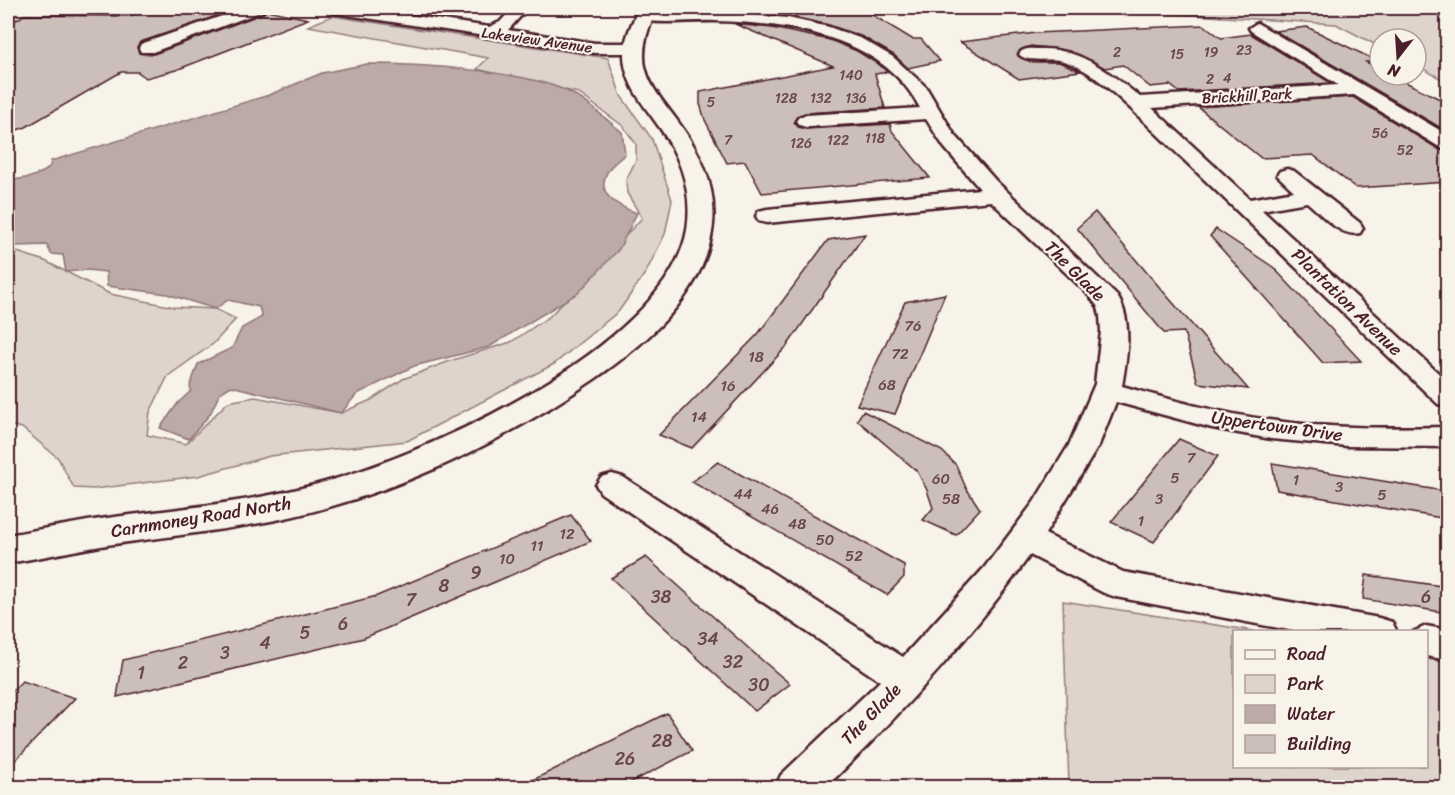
<svg xmlns="http://www.w3.org/2000/svg" width="1455" height="795" viewBox="0 0 1455 795" font-family="Sriracha,sans-serif">
  <style>
    .green { fill: #ded4cc; stroke: #947a7c; stroke-width: 1.5 }
    .water { fill: #bcaaa7; stroke: #8e7275; stroke-width: 1.5 }
    .building { fill: #ccbfb9; stroke: #4a1f2b; stroke-width: 1.5 }
    .lines { fill: none; stroke-linecap: round; stroke-linejoin: round }
    .street-casing { stroke: #4a1f2b; stroke-width: 5 }
    .secondary-casing { stroke: #4a1f2b; stroke-width: 5 }
    .street { fill: #f7f3e8; fill-rule: evenodd }
    .secondary { fill: #f7f3e8; fill-rule: evenodd }
    .labels { text-anchor: middle; stroke-width: 4.5; stroke-linejoin: round; paint-order: stroke }
    .far-number-label { font-size: 14px; fill: #6a474e }
    .far-street-label { font-size: 15px; fill: #4a1f2b; stroke: #f7f3e8 }
    .number-label { font-size: 15px; fill: #6a474e }
    .street-label { font-size: 18px; fill: #4a1f2b; stroke: #f7f3e8 }
    .near-number-label { font-size: 18px; fill: #6a474e }
  </style>
  <rect width="100%" height="100%" fill="#f7f3e8"/>
  <filter id="ink" filterUnits="userSpaceOnUse"><feTurbulence type="fractalNoise" baseFrequency=".0167" numOctaves="2"/><feDisplacementMap in="SourceGraphic" scale="12" xChannelSelector="R" yChannelSelector="G"/><feConvolveMatrix kernelMatrix="1 2 1 2 8 2 1 2 1" color-interpolation-filters="sRGB"/></filter>
  <g filter="url(#ink)">
    <g class="green">
      <path d="M1080,8h367v74l-31,-17v-26h-36v8l-44,-23z"/>
      <path d="M332,16l276,42 13,38 31,43 20,61 -7,34 -19,38 -27,39 -65,53 -147,77 -137,15 -72,20 -104,13 -20,-1 -16,-30 -36,-30 -14,-3v-176l37,12 65,33 64,13 41,2 21,10 -23,25 -45,32 -18,36 -3,23 39,9 42,-42 27,-5 86,16 30,-13 32,-21 47,-18 61,-19 39,-26 92,-98 -15,-25 -1,-13 10,-20v-16l-13,-18 -45,-33 -101,-24 11,-11 -180,-32z"/>
      <path d="M1063,601l191,30 -20,1v134h192l1,-107 20,4v124h-378z"/>
    </g>
    <path class="water" d="M367,64c52,0 158,6 204,29 18,9 35,27 51,39l3,22c-5,5 -11,9 -15,14 -18,25 7,38 27,45l-18,36 -41,44 -89,54 -75,19 -57,28 -16,19 -110,-27 -11,7 -10,21 -21,25 -29,-11 18,-25 13,-12 -1,-5 8,-22 34,-16 10,-20 20,-11 -3,-10 -31,-7 -13,9 -48,-15 -60,-8 -1,-14 -19,-2 -21,2 -3,-17 -12,-1 -4,-9 -30,1 -9,-6v-59l23,-4 14,-6 5,-5 1,-5 218,-66 53,-22z"/>
    <g class="building">
      <path d="M195,8h45l-100,34 -3,5 2,6 15,1 110,-41 3,-3 41,9 -132,51 -30,8 -8,-6h-17l-95,55 -18,6v-108l16,-10 105,1 22,-7 23,4z"/>
      <path d="M696,8h165l51,31h9l19,22 -32,7 -14,-13 -31,-18 -34,-12 -41,-9z"/>
      <path d="M735,24l37,4 58,12 27,11 24,15 6,6 -12,2 10,34 -80,5 -8,3 -3,6 4,5 8,2 84,-5 2,7 38,47 -168,15 -17,-32 -18,2 -22,-43 -5,-16v-12l133,-26z"/>
      <path d="M1204,25l17,13 30,-4 80,49 -152,9 -9,-7 -20,2 -27,-22 -18,3 -36,-17 -38,-5 -11,4 -2,6 13,6h28l21,9 -61,8 -59,-37 76,-9z"/>
      <path d="M1307,27l70,34 -11,1 14,7v6h11l57,28v29l-173,-101z"/>
      <path d="M1353,97l87,53 8,2v30l-92,6 -43,-33 -52,3 -63,-51z"/>
      <path d="M1095,212l66,77 87,100 -50,-6 -14,-51 -20,1 -87,-105z"/>
      <path d="M1216,229l57,38 88,94 -38,2 -113,-127z"/>
      <path d="M865,234l-78,112 -95,102 -33,-13 99,-101 70,-94z"/>
      <path d="M945,294l-50,120 -38,-9 48,-103z"/>
      <path d="M863,411l79,40 14,14 10,23 14,21 -24,26 -33,-15 10,-12 -6,-18 -10,-19 -60,-51z"/>
      <path d="M1179,439l39,17 -64,86 -43,-20z"/>
      <path d="M718,462l186,103v12l-17,18 -195,-113z"/>
      <path d="M1272,463l172,28 4,10v18l-171,-29z"/>
      <path d="M571,515l20,26 -227,97 -247,59 6,-37 254,-64z"/>
      <path d="M646,557l117,104 27,23 -35,27 -144,-133z"/>
      <path d="M1366,575l82,12v26l-85,-14z"/>
      <path d="M22,681l53,17 -67,70v-73z"/>
      <path d="M667,713l25,38 -72,37h-103z"/>
    </g>
    <g class="lines">
      <g class="street-casing">
        <g id="street">
          <path d="M8,8h9l-3,3 -6,2z"/>
          <path d="M245,8h21l-3,3 -110,41h-12l-2,-4 2,-4z"/>
          <path d="M326,8h35l128,19 11,-5 13,-14h15l-20,22 87,13h40l8,5 -8,5h-40l-261,-40z"/>
          <path d="M643,11l72,1 73,6 41,9 33,12 31,18 33,30 28,47 42,47 121,115c16,24 10,62 5,90 49,14 97,27 147,34 59,9 119,8 179,7v20l-101,-1 -76,-7 -59,-11 -96,-26 -17,43 -54,89 78,38 256,46 13,4 5,10h-98l-183,-35 -12,-4 -74,-38c-60,84 -131,161 -205,233h-50l6,-13 99,-94 -279,-188 -5,-8 5,-8 11,-3 11,3 280,180 81,-89 50,-66 35,-57 26,-61 6,-53 -1,-15 -2,-9 -9,-12 -98,-94 -224,22 -8,-2 -3,-5 3,-5 8,-2 213,-20 -36,-42 -18,-28 -120,8 -7,-2 -3,-4 3,-4 7,-2 114,-7c-37,-72 -132,-85 -205,-87 -24,-1 -54,4 -77,-2l-3,-3z"/>
          <path d="M1257,23l191,112v15l-7,-2 -87,-53 -202,13 98,91 44,-8 -17,-16 3,-4 7,-2 7,2 66,52 3,5 -3,5c-20,5 -38,-19 -53,-31l-45,8 186,172v25l-10,-3 -309,-297c-20,-18 -42,-41 -70,-47 -11,-2 -33,3 -40,-6 5,-7 13,-5 21,-5 41,-1 70,24 100,48l198,-12 -87,-54 -2,-3z"/>
          <path d="M1426,626l22,4v30l-22,-4v-24h-13z"/>
        </g>
      </g>
      <g class="secondary-casing">
        <path id="secondary" d="M639,8h18c-6,15 -13,29 -13,46 -1,26 18,46 32,65 25,33 43,71 36,113 -10,64 -66,111 -116,146 -97,67 -205,118 -320,142 -56,11 -113,17 -169,25 -33,5 -66,13 -99,18v-28c35,-6 71,-13 106,-18 64,-8 129,-14 192,-30 108,-26 360,-137 381,-257 6,-37 -6,-72 -27,-102 -15,-22 -35,-43 -36,-72 0,-17 8,-33 15,-48z"/>
      </g>
      <use href="#street" class="street"/>
      <use href="#secondary" class="secondary"/>
    </g>
  </g>
  <g class="labels">
    <g class="far-number-label">
      <text x="1244" y="55">23</text>
      <text x="1117" y="57">2</text>
      <text x="1211" y="57">19</text>
      <text x="1177" y="59">15</text>
      <text x="851" y="80">140</text>
      <text x="1227" y="83">4</text>
      <text x="1210" y="84">2</text>
      <text x="786" y="103">128</text>
      <text x="821" y="103">132</text>
      <text x="856" y="103">136</text>
      <text x="711" y="107">5</text>
      <text x="1380" y="138">56</text>
      <text x="875" y="143">118</text>
      <text x="728" y="145">7</text>
      <text x="838" y="145">122</text>
      <text x="801" y="148">126</text>
      <text x="1405" y="155">52</text>
    </g>
    <g class="far-street-label">
      <text transform="translate(537 40) rotate(8)" y="5">Lakeview Avenue</text>
      <text transform="translate(1247 96) rotate(-3)" y="5">Brickhill Park</text>
    </g>
    <g class="number-label">
      <text x="913" y="331">76</text>
      <text x="900" y="359">72</text>
      <text x="756" y="362">18</text>
      <text x="887" y="390">68</text>
      <text x="728" y="391">16</text>
      <text x="699" y="422">14</text>
      <text x="1191" y="463">7</text>
      <text x="1175" y="483">5</text>
      <text x="941" y="484">60</text>
      <text x="1296" y="485">1</text>
      <text x="1339" y="492">3</text>
      <text x="743" y="499">44</text>
      <text x="1382" y="500">5</text>
      <text x="951" y="504">58</text>
      <text x="1159" y="504">3</text>
      <text x="770" y="514">46</text>
      <text x="1141" y="526">1</text>
      <text x="797" y="529">48</text>
      <text x="567" y="539">12</text>
      <text x="825" y="545">50</text>
      <text x="537" y="551">11</text>
      <text x="854" y="561">52</text>
      <text x="507" y="564">10</text>
    </g>
    <g class="street-label">
      <text transform="translate(1075 271) rotate(45)" y="6">The Glade</text>
      <text transform="translate(1347 302) rotate(44)" y="6">Plantation Avenue</text>
      <text transform="translate(1277 426) rotate(8)" y="6">Uppertown Drive</text>
      <text transform="translate(201 517) rotate(-9)" y="6">Carnmoney Road North</text>
      <text transform="translate(871 714) rotate(-46)" y="6">The Glade</text>
    </g>
    <g class="near-number-label">
      <text x="476" y="579">9</text>
      <text x="444" y="592">8</text>
      <text x="661" y="603">38</text>
      <text x="1426" y="603">6</text>
      <text x="411" y="606">7</text>
      <text x="343" y="630">6</text>
      <text x="305" y="639">5</text>
      <text x="708" y="645">34</text>
      <text x="265" y="649">4</text>
      <text x="225" y="659">3</text>
      <text x="733" y="668">32</text>
      <text x="183" y="669">2</text>
      <text x="141" y="679">1</text>
      <text x="759" y="691">30</text>
      <text x="662" y="747">28</text>
      <text x="625" y="765">26</text>
    </g>
  </g>
  <rect width="1455" height="795" fill="none" stroke="#f7f3e8" stroke-width="30"/>
  <rect x="15" y="15" width="1425" height="765" fill="none" stroke="#4a1f2b" stroke-width="2" filter="url(#ink)"/>
  <rect x="1233" y="630" width="195" height="138" fill="#f7f3e8" stroke="#b29e9c" stroke-width="1.5"/>
  <rect x="1245" y="650" width="30" height="9" fill="#f7f3e8" stroke="#b29e9c" stroke-width="1.5"/>
  <text x="1287" y="660" font-size="18" fill="#4a1f2b">Road</text>
  <rect x="1245" y="675" width="30" height="18" fill="#ded4cc" stroke="#b29e9c" stroke-width="1.5"/>
  <text x="1287" y="690" font-size="18" fill="#4a1f2b">Park</text>
  <rect x="1245" y="705" width="30" height="18" fill="#bcaaa7" stroke="#b29e9c" stroke-width="1.5"/>
  <text x="1287" y="720" font-size="18" fill="#4a1f2b">Water</text>
  <rect x="1245" y="735" width="30" height="18" fill="#ccbfb9" stroke="#b29e9c" stroke-width="1.5"/>
  <text x="1287" y="750" font-size="18" fill="#4a1f2b">Building</text>
  <g transform="translate(1398 57) rotate(197)"><circle r="28" fill="#f7f3e8" stroke="#b29e9c" stroke-width="1.5"/>
  <path d="M0-4.5L10 22L0 15L-10 22Z" fill="#4a1f2b"/>
  <text y="-9" font-size="16" font-weight="bold" text-anchor="middle" fill="#4a1f2b">N</text>
  </g>
</svg>
